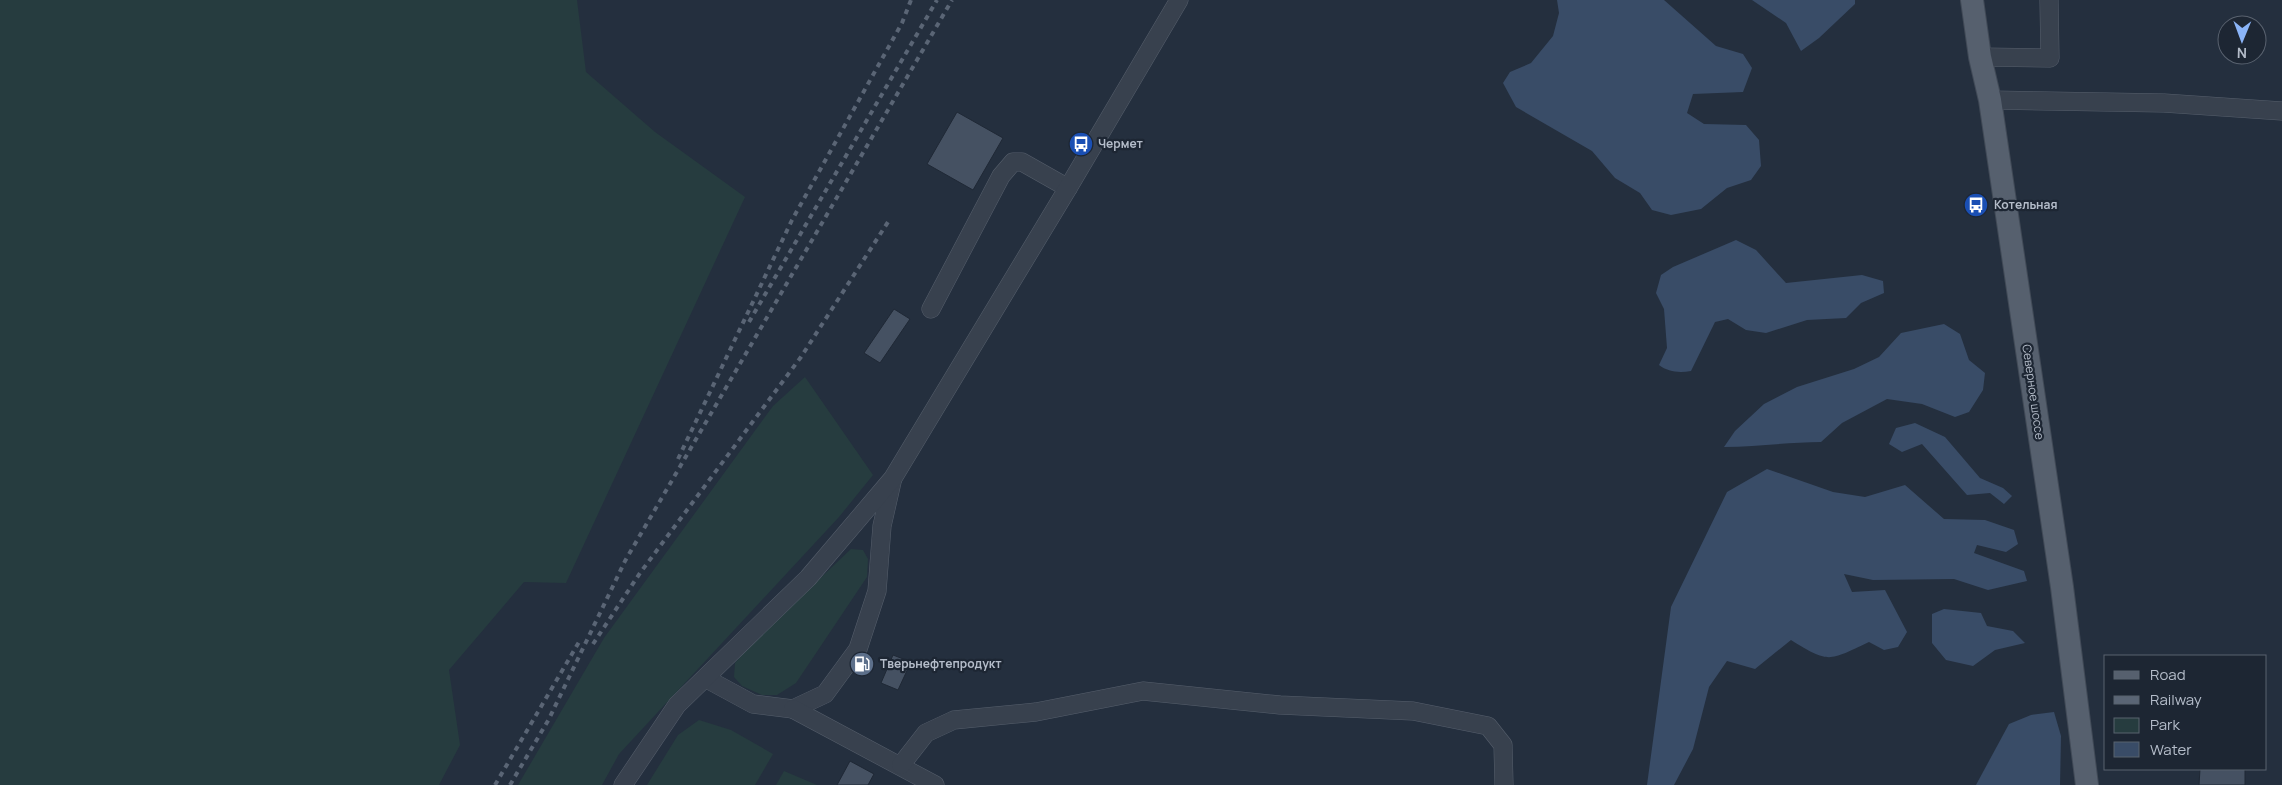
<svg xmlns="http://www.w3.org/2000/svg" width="2282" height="785" viewBox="0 0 2282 785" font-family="Manrope,sans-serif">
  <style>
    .green { fill: #263c3f }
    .water { fill: #394c67 }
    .building { fill: #455162; stroke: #1f2835 }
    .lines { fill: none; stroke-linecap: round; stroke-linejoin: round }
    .minor-casing { stroke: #565f6c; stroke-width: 19 }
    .major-casing { stroke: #414a57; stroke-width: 24 }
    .minor { stroke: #38414e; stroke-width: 18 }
    .major { stroke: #56606e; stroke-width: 22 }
    .rail { stroke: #5a6575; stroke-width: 4; stroke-dasharray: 5 5; stroke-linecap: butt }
    .labels { text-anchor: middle; stroke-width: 4.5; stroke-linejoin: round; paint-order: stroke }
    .poi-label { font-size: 12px; font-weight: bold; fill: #b4bcc9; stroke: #1d2633; text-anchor: start }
    .street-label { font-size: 12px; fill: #b4bcc9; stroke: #1d2633 }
  </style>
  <rect width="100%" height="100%" fill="#242f3e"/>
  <g class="green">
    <path d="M0,0h577l9,72 69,60 90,65 -179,386 -42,-1 -75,88 11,75 -21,40h-439z"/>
    <path d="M805,377l68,98 -34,42 -220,237 -17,31h-84l86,-147 169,-232z"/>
    <path d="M851,549l12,1 5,9 -1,18 -71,106 -19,12h-15l-20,-9 -8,-9 1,-14 20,-23z"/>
    <path d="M699,720l32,10 42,24 -18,31h-108l31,-50z"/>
    <path d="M784,771l33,14h-41z"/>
  </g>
  <g class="water">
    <path d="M1557,0h107l52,46 27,8 9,14 -9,24 -50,2 -6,19 17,11 42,1 13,15 2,26 -10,14 -24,8 -26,21 -30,6 -19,-5 -12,-17 -25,-15 -23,-27 -76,-44 -13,-24 7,-11 21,-9 22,-27 6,-23z"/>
    <path d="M1752,0h103v4l-36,34 -18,13 -15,-28z"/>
    <path d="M1736,240l20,10 30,33 76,-8 21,6 1,12 -23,10 -15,15 -39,2 -41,13 -20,-3 -18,-11 -13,3 -24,49c-12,2 -23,1 -32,-6l8,-17 -3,-39 -8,-16 5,-18 12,-8z"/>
    <path d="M1944,324l16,10 9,26 16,13 -2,17 -14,22 -14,5 -33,-13 -35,-5 -45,24 -21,19c-32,0 -64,5 -97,5l11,-16 29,-27 33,-17 57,-18 25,-12 22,-24z"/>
    <path d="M1915,423l30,14 35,41 23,10 9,8 -8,8 -14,-11 -23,2 -45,-51 -20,8 -13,-8 7,-16z"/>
    <path d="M1767,469l66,23 32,5 40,-12 39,34 41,1 29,10 4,14 -12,8 -29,-7 -3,8 50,18 3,10 -39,9 -34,-11 -81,1 -29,-6 8,18 33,-2 22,42 -9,15 -14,3 -15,-8c-41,19 -39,22 -78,-2l-36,29 -28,-8 -18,26 -16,62 -19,36h-27l24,-178 56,-115z"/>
    <path d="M1944,609l37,4 6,13 26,5 12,12 -30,7 -22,16 -27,-6 -14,-17v-29z"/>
    <path d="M2054,712l7,24 -1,49h-84l33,-61 22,-9z"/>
  </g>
  <g class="building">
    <path d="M957,112l46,26 -30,52 -46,-26z"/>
    <path d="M894,309l16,10 -30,44 -16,-10z"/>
    <path d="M893,655l18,7 -13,28 -17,-7z"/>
    <path d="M850,761l24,13 -6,11h-31z"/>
    <path d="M2200,769h45v16h-46z"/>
  </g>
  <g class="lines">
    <g class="minor-casing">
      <g id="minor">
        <path d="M1980,57l70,1 -1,-58"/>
        <path d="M1990,100l174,3 118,8"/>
        <path d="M931,309l70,-133 12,-14h9l46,26"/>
        <path d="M705,678l48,26 40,5 32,-15 33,-45 19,-58 5,-65 10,-44"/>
        <path d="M793,709l142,76"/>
        <path d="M901,765l25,-32 28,-13 82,-8 107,-21 137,14 133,6 75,15 15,19 1,40"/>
        <path d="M623,785l54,-80 131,-127 85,-100 175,-290 111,-188"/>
      </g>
    </g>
    <g class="major-casing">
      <path id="major" d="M1972,0l8,57 10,43 72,487 25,198"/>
    </g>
    <use href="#minor" class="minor"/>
    <use href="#major" class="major"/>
    <g class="rail">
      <path d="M749,322l188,-322"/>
      <path d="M678,459l114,-239 110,-197 9,-23"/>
      <path d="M593,644l47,-71 161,-216 87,-135"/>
      <path d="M495,785l84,-143"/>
      <path d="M510,785l39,-66 76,-158 327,-561"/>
    </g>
  </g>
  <defs>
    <g id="bus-disc" transform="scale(1.25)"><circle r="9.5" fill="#1a4fb4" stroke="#1d2633"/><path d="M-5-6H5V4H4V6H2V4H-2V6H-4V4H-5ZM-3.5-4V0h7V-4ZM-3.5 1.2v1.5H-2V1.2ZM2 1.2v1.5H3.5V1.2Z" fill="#fff"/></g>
    <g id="fuel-disc" transform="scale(1.25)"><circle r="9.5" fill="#5c6f8a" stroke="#1d2633"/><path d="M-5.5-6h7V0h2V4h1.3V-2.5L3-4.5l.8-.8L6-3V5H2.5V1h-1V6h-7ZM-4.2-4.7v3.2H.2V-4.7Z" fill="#fff"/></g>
  </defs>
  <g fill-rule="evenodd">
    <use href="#bus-disc" x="1081" y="144"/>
    <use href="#bus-disc" x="1976" y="205"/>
    <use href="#fuel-disc" x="862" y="664"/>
  </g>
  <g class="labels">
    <g class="poi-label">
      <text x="1098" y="148">Чермет</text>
      <text x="1994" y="209">Котельная</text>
      <text x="880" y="668">Тверьнефтепродукт</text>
    </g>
    <g class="street-label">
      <text transform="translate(2033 392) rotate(82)" y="4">Северное шоссе</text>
    </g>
  </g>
  <rect x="2104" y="655" width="162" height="115" fill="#1d2633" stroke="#59626f"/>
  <rect x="2114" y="671" width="25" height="8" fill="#56606e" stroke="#59626f"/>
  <text x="2150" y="680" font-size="15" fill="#b4bcc9">Road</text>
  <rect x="2114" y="696" width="25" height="8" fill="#5a6575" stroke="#59626f"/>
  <text x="2150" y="705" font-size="15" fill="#b4bcc9">Railway</text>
  <rect x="2114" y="718" width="25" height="15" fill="#263c3f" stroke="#59626f"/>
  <text x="2150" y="730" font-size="15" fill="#b4bcc9">Park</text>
  <rect x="2114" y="742" width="25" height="15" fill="#394c67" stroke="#59626f"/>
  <text x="2150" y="755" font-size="15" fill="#b4bcc9">Water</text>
  <g transform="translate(2242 40) rotate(181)"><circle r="24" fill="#1d2633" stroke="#59626f"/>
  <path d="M0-4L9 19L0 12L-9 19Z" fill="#8ab4f8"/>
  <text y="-8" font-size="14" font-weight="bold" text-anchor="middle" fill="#b4bcc9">N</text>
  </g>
</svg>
